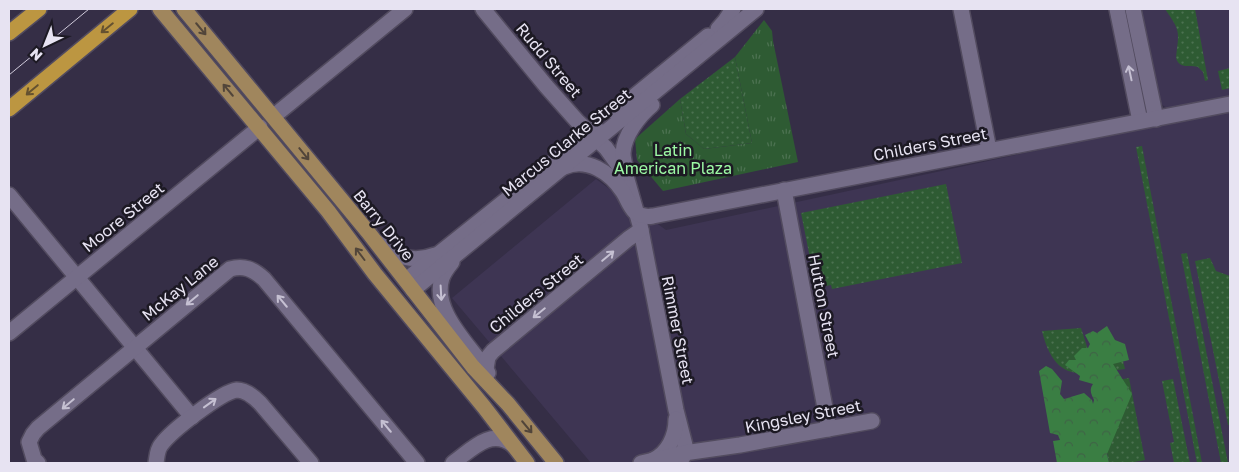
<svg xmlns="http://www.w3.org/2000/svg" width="1239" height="472" viewBox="0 0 1239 472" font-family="'Golos Text',sans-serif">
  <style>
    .built { fill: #3e3553 }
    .grass { fill: url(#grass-dots) }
    .forest { fill: url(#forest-crowns) }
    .park { fill: url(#park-tufts) }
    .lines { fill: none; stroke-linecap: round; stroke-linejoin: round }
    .minor-casing { stroke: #524b5f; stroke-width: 18 }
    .major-casing { stroke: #524b5f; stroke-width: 18 }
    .highway-casing { stroke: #524b5f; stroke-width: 18 }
    .minor { stroke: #756d88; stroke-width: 15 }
    .major { stroke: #a0865d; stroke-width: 15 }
    .highway { stroke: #bc9641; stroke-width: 15 }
    .tram { stroke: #d0cbdb; stroke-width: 1 }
    .oneway { stroke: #645130 }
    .oneway2 { stroke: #51453a }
    .oneway3 { stroke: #c5c0d2 }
    .labels { text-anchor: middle; stroke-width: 5; stroke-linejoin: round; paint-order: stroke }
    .street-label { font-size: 16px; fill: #e7e3f2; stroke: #1c1923 }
    .park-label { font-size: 16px; fill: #9cf8a4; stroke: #1c1923 }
  </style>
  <defs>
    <pattern id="grass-dots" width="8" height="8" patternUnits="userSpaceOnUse" patternTransform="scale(1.25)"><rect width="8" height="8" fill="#2e5b33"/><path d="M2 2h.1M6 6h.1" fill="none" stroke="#4c7251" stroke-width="1.8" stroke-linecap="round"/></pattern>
    <pattern id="forest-crowns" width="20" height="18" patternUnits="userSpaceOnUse" patternTransform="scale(1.25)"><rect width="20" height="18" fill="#3a7e43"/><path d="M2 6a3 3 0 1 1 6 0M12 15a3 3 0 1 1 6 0" fill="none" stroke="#3f6446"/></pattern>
    <pattern id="park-tufts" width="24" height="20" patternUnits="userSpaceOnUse" patternTransform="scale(1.25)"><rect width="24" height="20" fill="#2e5b33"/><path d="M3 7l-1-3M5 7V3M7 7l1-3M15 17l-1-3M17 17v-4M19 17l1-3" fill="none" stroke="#4c7251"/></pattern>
  </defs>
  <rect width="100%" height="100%" fill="#352e46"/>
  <path class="built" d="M1138,9h92v454h-639l-139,-165 144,-119 70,51 466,-100 36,-21 -11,-8z"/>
  <g class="grass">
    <path d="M1165,9h30l13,71 -3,1 -2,-9 -5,-5c-9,-3 -18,3 -22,-9 3,-27 5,-26 -11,-49z"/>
    <path d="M735,57l17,86 -48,6 -18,-15 -6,-35z"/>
    <path d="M1230,68v20l-8,2 -4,-19z"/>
    <path d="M1142,146l60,317h-5l-61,-316z"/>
    <path d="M946,184l16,79 -130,26 -1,-4 -15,3 -15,-75z"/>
    <path d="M1187,253l41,210h-7l-40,-209z"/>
    <path d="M1210,258l6,13 14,5v149h-2l-33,-164z"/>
    <path d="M1081,328l9,28 31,-3 4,16c-43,6 -70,15 -83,-38z"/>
    <path d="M1129,378l16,82 -16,3h-20l-15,-79z"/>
    <path d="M1173,379l17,84h-16l-4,-20 4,-1 -12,-61z"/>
  </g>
  <path class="forest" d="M1107,326l8,14 10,4 4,16 -16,4 19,30 -25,60 2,9h-52l-4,-22 7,-1 -2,-5 -8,-2 -11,-62 7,-5 6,3 10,12 -2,13 4,5 20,-6 8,7 1,4 1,-4c-3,-7 -5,-10 -1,-16l-14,-4 1,-4 -15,-11 4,-5h7l-2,-4 8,-8h6l2,-4 -5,-9 8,-4 4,2z"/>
  <path class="park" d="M764,20l8,11 1,10 25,121 -135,29 -26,-31 -2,-21 45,-40 6,35 18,15 48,-6 -17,-86z"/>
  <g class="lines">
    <g class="minor-casing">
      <g id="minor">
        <path d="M483,9l63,77 31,35 29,27 20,28 14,49 36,185 9,35 -2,12 -7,6"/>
        <path d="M961,9l28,141"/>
        <path d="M1117,9l23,112"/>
        <path d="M1133,9l23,110"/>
        <path d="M718,29l7,-8 8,-12"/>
        <path d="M615,112l93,-76"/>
        <path d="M274,116l131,-107"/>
        <path d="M564,167c23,-10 46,5 59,25 4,6 6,14 12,20 5,4 12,5 18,4l577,-112"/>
        <path d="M627,173c-2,-7 -4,-14 -4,-20 1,-18 16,-37 29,-48"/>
        <path d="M784,190l45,239"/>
        <path d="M9,195l183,222"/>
        <path d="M378,243c16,14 36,20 57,12"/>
        <path d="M452,262c-4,5 -8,10 -10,16 -11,34 30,69 46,95"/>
        <path d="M406,280l190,-152"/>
        <path d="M413,290l343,-281"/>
        <path d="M9,333l251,-206"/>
        <path d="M486,369l2,-12 5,-6 135,-112 13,-9"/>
        <path d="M653,460c15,-7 23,-24 23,-41"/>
        <path d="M38,463l-4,-4 -5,-17 4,-8 5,-6 192,-159c14,-4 23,0 34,10l153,184"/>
        <path d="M156,463c1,-6 1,-13 5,-18 10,-14 60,-53 76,-55 9,0 17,7 23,13l51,60"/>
        <path d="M453,463c18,-13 38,-36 60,-18"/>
        <path d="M641,463l43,-10 56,-8 132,-24"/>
      </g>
    </g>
    <g class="major-casing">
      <g id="major">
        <path d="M160,9l168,202 47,63 109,133 43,56"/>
        <path d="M184,9l184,223 105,135 35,37 48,59"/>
      </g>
    </g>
    <g class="highway-casing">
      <g id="highway">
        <path d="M9,33l30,-24"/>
        <path d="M9,109l121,-100"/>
      </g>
    </g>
    <use href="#minor" class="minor"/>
    <use href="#major" class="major"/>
    <use href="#highway" class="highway"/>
    <path class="tram" d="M9,75l80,-66"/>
  </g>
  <defs><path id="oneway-shaft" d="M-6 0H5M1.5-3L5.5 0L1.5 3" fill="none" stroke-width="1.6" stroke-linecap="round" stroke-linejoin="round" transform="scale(1.25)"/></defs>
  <g class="oneway">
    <use href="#oneway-shaft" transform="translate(107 28) rotate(141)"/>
    <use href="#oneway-shaft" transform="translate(32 90) rotate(140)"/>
  </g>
  <g class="oneway2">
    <use href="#oneway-shaft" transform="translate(201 29) rotate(50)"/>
    <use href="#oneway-shaft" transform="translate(228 90) rotate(-130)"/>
    <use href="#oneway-shaft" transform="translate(304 154) rotate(51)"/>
    <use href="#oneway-shaft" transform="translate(360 254) rotate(-127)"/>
    <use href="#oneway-shaft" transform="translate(527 427) rotate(50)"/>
  </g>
  <g class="oneway3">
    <use href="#oneway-shaft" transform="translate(1130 73) rotate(-102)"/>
    <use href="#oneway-shaft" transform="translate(608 256) rotate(-40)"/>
    <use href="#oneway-shaft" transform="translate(441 293) rotate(87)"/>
    <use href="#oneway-shaft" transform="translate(192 300) rotate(140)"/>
    <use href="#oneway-shaft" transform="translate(282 301) rotate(-130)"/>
    <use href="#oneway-shaft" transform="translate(539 313) rotate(141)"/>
    <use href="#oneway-shaft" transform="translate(210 403) rotate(-36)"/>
    <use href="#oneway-shaft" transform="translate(68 404) rotate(140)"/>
    <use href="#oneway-shaft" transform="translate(386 426) rotate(-130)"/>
  </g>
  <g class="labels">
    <g class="street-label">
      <text transform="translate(549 60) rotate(50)" y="6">Rudd Street</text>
      <text transform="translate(566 142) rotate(-39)" y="6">Marcus Clarke Street</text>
      <text transform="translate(930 144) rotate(-11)" y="6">Childers Street</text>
      <text transform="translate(123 217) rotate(-39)" y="6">Moore Street</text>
      <text transform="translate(384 225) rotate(51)" y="6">Barry Drive</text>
      <text transform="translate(180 288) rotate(-39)" y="6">McKay Lane</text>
      <text transform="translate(536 293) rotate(-39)" y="6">Childers Street</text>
      <text transform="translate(824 306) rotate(79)" y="6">Hutton Street</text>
      <text transform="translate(678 330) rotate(79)" y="6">Rimmer Street</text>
      <text transform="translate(803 416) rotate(-11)" y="6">Kingsley Street</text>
    </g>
    <g class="park-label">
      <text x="673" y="156">Latin<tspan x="673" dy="18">American Plaza</tspan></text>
    </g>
  </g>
  <rect width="1239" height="472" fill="none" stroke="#e7e3f2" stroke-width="20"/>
  <g transform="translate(45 45) rotate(223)" stroke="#1c1923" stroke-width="4" paint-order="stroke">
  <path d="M0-4L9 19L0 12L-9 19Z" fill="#e7e3f2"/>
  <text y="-8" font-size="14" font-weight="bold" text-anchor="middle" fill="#e7e3f2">N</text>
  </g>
</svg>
